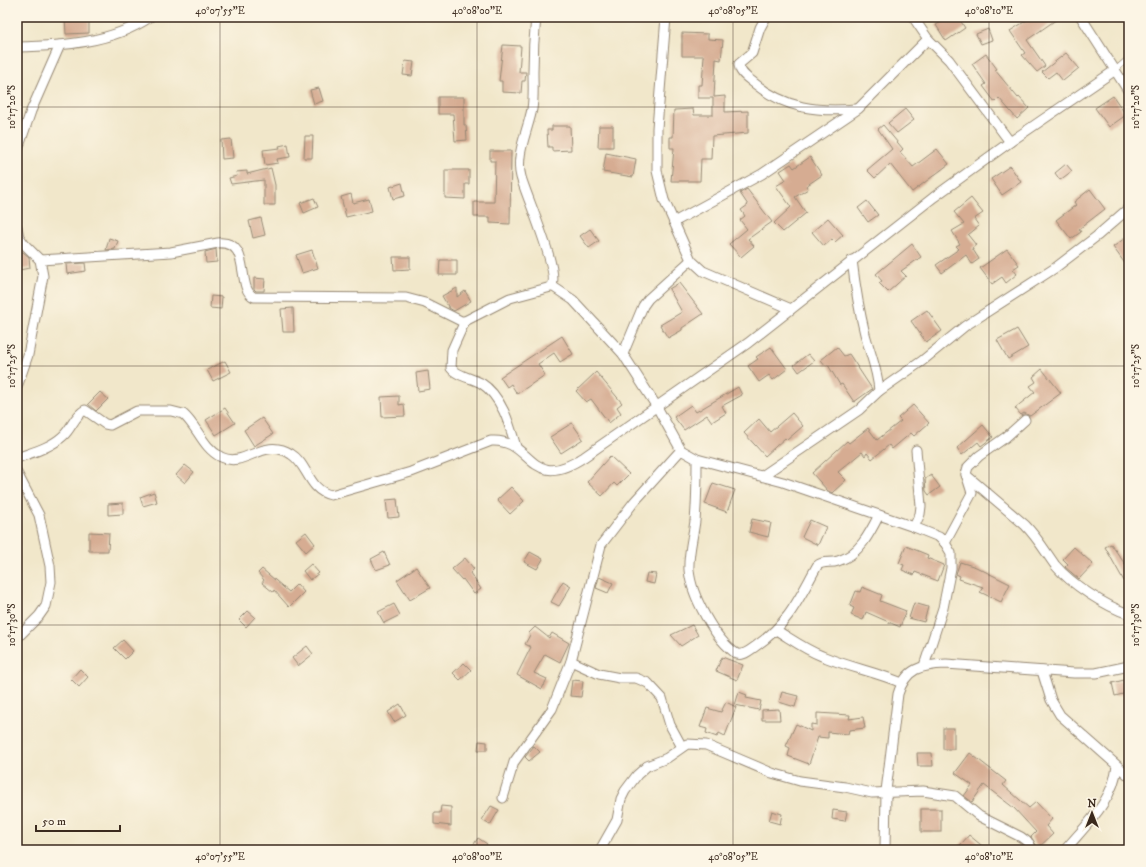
<svg xmlns="http://www.w3.org/2000/svg" width="1146" height="867" viewBox="0 0 1146 867" font-family="'IM FELL DW Pica',serif">
  <style>
    .building { fill: #d6ac92 }
    .lines { fill: none; stroke-linecap: round; stroke-linejoin: round }
    .service-casing { stroke: #968874; stroke-width: 6 }
    .minor-casing { stroke: #968874; stroke-width: 11 }
    .service { stroke: #fff; stroke-width: 4.5 }
    .minor { stroke: #fff; stroke-width: 9 }
    .ticks { fill: none; stroke: #3b2a1e; stroke-width: 1; stroke-opacity: 0.45 }
    .neatline { fill: none; stroke: #3b2a1e; stroke-width: 1.5 }
    .ticks-label { font-size: 10px; text-anchor: middle; fill: #3b2a1e }
  </style>
  <rect width="100%" height="100%" fill="#fcf5e5"/>
  <filter id="ink" filterUnits="userSpaceOnUse"><feTurbulence type="fractalNoise" baseFrequency=".025" numOctaves="2"/><feDisplacementMap in="SourceGraphic" scale="8" xChannelSelector="R" yChannelSelector="G"/><feConvolveMatrix kernelMatrix="1 2 1 2 8 2 1 2 1" color-interpolation-filters="sRGB"/></filter>
  <filter id="wash" filterUnits="userSpaceOnUse"><feTurbulence type="fractalNoise" baseFrequency=".012" numOctaves="4" result="noise"/><feDisplacementMap in="SourceGraphic" scale="16" xChannelSelector="R" yChannelSelector="G"/><feGaussianBlur stdDeviation="0.9" result="paint"/><feColorMatrix in="noise" values="0 0 0 0 0 0 0 0 0 0 0 0 0 0 0 0 0 1.4 0 .05"/><feComposite in="paint" operator="in"/></filter>
  <g filter="url(#wash)">
    <rect width="100%" height="100%" fill="#f1e7ca"/>
    <g id="blocks">
      <g class="building">
        <path d="M65,17h24v16l-23,1z"/>
        <path d="M950,17h8l7,11 -19,13 -10,-16z"/>
        <path d="M1032,17h28l-33,23 18,26 -8,6 -15,-17 3,-2 -15,-22z"/>
        <path d="M988,29l4,11 -11,4 -5,-10z"/>
        <path d="M682,33l26,1v5l15,1 -2,20 -5,-1 -2,38 11,-1v16l23,-1v22l-36,3 -1,23h-10l-1,22h-29l3,-33h-4v-11h3l1,-27 19,-1 1,6h19v-17h-15v-13h4l2,-29h-22z"/>
        <path d="M503,45l18,1 -2,26h7l-1,9h-3l-1,12 -19,-1v-11h-3z"/>
        <path d="M1066,53l13,15 -16,13 -7,-9 -8,6 -6,-6z"/>
        <path d="M986,54l11,15 -2,1 23,28 1,-1 10,11 -12,11 -18,-21 -4,4 -12,-16 3,-2 -14,-20z"/>
        <path d="M405,61l9,1 -2,14 -9,-1z"/>
        <path d="M319,88l4,13 -9,3 -4,-14z"/>
        <path d="M1113,96l13,19 -17,12 -14,-19z"/>
        <path d="M438,97h26v28h2l1,15 -12,1 -2,-27h-15z"/>
        <path d="M905,109l9,11 -17,13 -9,-10z"/>
        <path d="M883,125l20,24 -3,3 13,15 24,-18 12,15 -37,28 -22,-28 -15,14 -8,-8 25,-21 -14,-20z"/>
        <path d="M552,126h18l1,24 -19,1v-4h-4l-1,-17h5z"/>
        <path d="M599,126h14v21h-15z"/>
        <path d="M305,136h8l-1,22h-8z"/>
        <path d="M231,139l2,19 -11,1 -1,-19z"/>
        <path d="M288,144l2,13 -13,2 1,4 -13,2 -2,-15 17,-2 -1,-2z"/>
        <path d="M490,151h21l-1,73 -20,-1v-6h-16v-15h20l1,-41h-5z"/>
        <path d="M606,153l30,6 -3,18 -30,-5z"/>
        <path d="M810,157l12,18 -16,11 2,3 -13,8 11,16 -23,19 -9,-9 17,-16 -15,-21 10,-6 -6,-9 11,-7 3,4z"/>
        <path d="M1066,164l6,7 -12,9 -5,-7z"/>
        <path d="M1010,166l11,16 -19,13 -11,-16z"/>
        <path d="M271,168l4,17v20h-11v-25l-33,4 -2,-6 8,-2 -1,-4 11,-1v3z"/>
        <path d="M445,170h24v14h-4v15l-20,-1z"/>
        <path d="M402,183l3,13 -12,3 -3,-12z"/>
        <path d="M747,189l25,33 -24,17 6,7 -13,11 -12,-13 18,-15 -7,-9 5,-4 -4,-6 7,-5 -8,-12z"/>
        <path d="M1090,189l15,20 -26,20 2,3 -10,7 -15,-19 20,-15 -2,-3z"/>
        <path d="M351,194l2,9 16,-4 3,12 -26,6 -5,-20z"/>
        <path d="M314,198l4,9 -14,6 -4,-10z"/>
        <path d="M971,198l12,15 -9,6 5,7 -11,9 8,10 -4,3 7,11 -7,5 -6,-9 -24,18 -6,-8 23,-16 -3,-3 4,-2 -8,-13 12,-7 -10,-12z"/>
        <path d="M867,201l11,14 -10,7 -10,-14z"/>
        <path d="M261,218l4,17 -12,3 -4,-17z"/>
        <path d="M828,218l15,17 -8,7 -3,-3 -8,7 -12,-14z"/>
        <path d="M590,229l9,12 -10,7 -9,-12z"/>
        <path d="M109,238l9,3 -3,8 -9,1z"/>
        <path d="M1125,238l4,5v26l-16,-22z"/>
        <path d="M912,244l9,13 -20,14 5,5 -18,16 -9,-9 3,-2 -6,-7z"/>
        <path d="M216,249l1,13 -11,1 -1,-11z"/>
        <path d="M1007,249l12,16 -6,4 4,5 -11,9 -4,-6 -10,7 -12,-16z"/>
        <path d="M312,250l6,18 -16,5 -6,-18z"/>
        <path d="M17,252h6l6,5 1,11 -11,2z"/>
        <path d="M393,257h17v12l-16,1z"/>
        <path d="M440,260h17v15h-18z"/>
        <path d="M85,263l1,8 -19,3 -1,-10z"/>
        <path d="M254,278l11,1 -1,12h-8l-2,-2z"/>
        <path d="M679,283l24,31 -21,14v2l-14,8 -8,-13 22,-13 -13,-23z"/>
        <path d="M457,288v9l8,-6 6,10 -17,10 -5,-3 -7,-12z"/>
        <path d="M211,296l11,1 -1,12 -11,-1z"/>
        <path d="M293,308l1,24h-11l-2,-23z"/>
        <path d="M927,310l15,21 -16,11 -15,-21z"/>
        <path d="M1017,329l11,18 -20,12 -11,-19z"/>
        <path d="M562,336l11,18 -13,8 -6,-9 -16,11 7,11 -28,19 -6,-10 -4,3 -7,-10z"/>
        <path d="M771,347l16,22 -14,11 -4,-5 -10,7 -11,-16 10,-7 -2,-2z"/>
        <path d="M837,347l7,9 5,-2 23,35 -18,13 -12,-18 -2,1 -12,-20 -2,1 -5,-6z"/>
        <path d="M808,354l6,7 -15,11 -5,-7z"/>
        <path d="M225,361l6,11 -18,9 -6,-11z"/>
        <path d="M1042,369l19,24 -31,23 -6,-3 -3,2 -6,-7 20,-16 -5,-6 6,-4 -3,-5z"/>
        <path d="M428,371l2,18 -12,2 -2,-18z"/>
        <path d="M596,372l26,31 -5,4 4,6 -12,10 -18,-24 -5,3 -10,-11z"/>
        <path d="M738,387l4,8 -20,11 4,7 -14,9 -5,-7 -23,15 -10,-13 17,-12 5,7z"/>
        <path d="M100,392l8,7 -12,12 -8,-7z"/>
        <path d="M399,396v9l5,-1 1,12 -23,1 -1,-20z"/>
        <path d="M913,405l16,18 -15,13 -3,-3 -19,16 -3,-4 -17,14 -5,-6 -2,3 -3,-4 -24,20 8,8 -14,13 -4,-2 -16,-18 35,-32 2,2 19,-15 9,12 24,-19 -3,-3z"/>
        <path d="M225,408l10,15 -19,12 -10,-15z"/>
        <path d="M792,413l11,13 -16,14 -2,-2 -20,18 -21,-23 15,-14 11,13z"/>
        <path d="M262,418l11,16 -19,12 -10,-16z"/>
        <path d="M572,423l11,16 -22,14 -11,-16z"/>
        <path d="M983,425l10,12 -12,9 -3,-4 -16,13 -5,-7z"/>
        <path d="M610,456l19,18 -12,12 -3,-3 -12,13 -15,-14z"/>
        <path d="M185,465l9,7 -9,11 -9,-8z"/>
        <path d="M931,475l9,12 -11,8 -3,-4 -1,-12z"/>
        <path d="M713,483l22,7 -8,22 -22,-8z"/>
        <path d="M511,487l13,14 -14,13 -13,-14z"/>
        <path d="M154,492l3,10 -14,4 -3,-9z"/>
        <path d="M397,499l2,18 -11,1 -2,-18z"/>
        <path d="M123,503v11l-15,1v-11z"/>
        <path d="M752,519l19,4 -3,14 -19,-5z"/>
        <path d="M810,520l16,7 -8,18 -16,-8z"/>
        <path d="M89,532l20,1 -1,18h-19z"/>
        <path d="M306,532l9,12 -9,8 -10,-12z"/>
        <path d="M1111,544l18,26v20l-24,-43z"/>
        <path d="M906,546l22,9 -1,3 17,7 -6,16 -23,-9 -1,3 -12,-5 2,-5 -5,-2z"/>
        <path d="M1074,547l19,17 -14,15 -14,-12 3,-3 -5,-5z"/>
        <path d="M384,552l6,13 -14,5 -5,-11z"/>
        <path d="M530,552l13,7 -6,10 -13,-7z"/>
        <path d="M465,558l9,11 -4,4 11,16 -7,5 -11,-15 -1,1 -10,-11z"/>
        <path d="M960,562l16,5 34,17 -9,18 -21,-10 3,-5 -24,-8 1,-3 -4,-2z"/>
        <path d="M311,564l8,9 -9,7 -7,-9z"/>
        <path d="M416,567l14,21 -20,12 -13,-20z"/>
        <path d="M262,569l27,23 8,-8 7,8 -15,15 -15,-17 -1,2 -11,-9 2,-3 -6,-7z"/>
        <path d="M647,573l9,1 -2,10 -9,-2z"/>
        <path d="M599,577l14,6 -5,10 -12,-5z"/>
        <path d="M563,581l8,5 -12,20 -8,-4z"/>
        <path d="M862,587l20,8 -2,6 26,10 -6,16 -34,-15 -3,8 -12,-5 3,-7 -4,-2 6,-15 4,1z"/>
        <path d="M914,603l14,4 -4,15 -15,-4z"/>
        <path d="M394,604l6,11 -16,8 -6,-11z"/>
        <path d="M248,611l7,6 -9,10 -7,-7z"/>
        <path d="M692,625l6,10 -17,11 -10,-11z"/>
        <path d="M535,627l14,11 3,-5 17,10 -9,19 -15,-8 -11,19 13,6 -5,10 -25,-14 14,-28 -6,-3 5,-9 -1,-2z"/>
        <path d="M123,640l10,11 -8,8 -11,-11z"/>
        <path d="M307,646l6,8 -15,12 -6,-8z"/>
        <path d="M722,657l21,8 -6,15 -21,-9z"/>
        <path d="M464,663l7,7 -11,10 -7,-7z"/>
        <path d="M80,669l8,8 -9,10 -8,-8z"/>
        <path d="M572,680l11,1 -2,16 -11,-1z"/>
        <path d="M1124,680l3,13 -12,3 -3,-13z"/>
        <path d="M739,692l8,3 -1,3 15,3 -2,9 -24,-5z"/>
        <path d="M782,692l16,4 -3,11 -16,-5z"/>
        <path d="M726,702l10,5 -11,29 -6,-3 -2,4 -11,-4 1,-4 -7,-2 7,-19 14,4z"/>
        <path d="M400,704l6,11 -12,7 -6,-10z"/>
        <path d="M779,709l1,11h-18v-10z"/>
        <path d="M817,713l33,2 -1,4 14,-2 2,11 -16,2 -1,4 -20,-2v6l-10,-1 -9,27 -21,-8 2,-8 -4,-2 10,-22 15,7v-7l6,1z"/>
        <rect x="943" y="728" width="11" height="21"/>
        <path d="M479,741l8,1v8h-9z"/>
        <path d="M534,746l6,6 -11,9 -4,-4z"/>
        <path d="M917,753h15l1,13h-15z"/>
        <path d="M970,753l36,28 -3,4 26,23 7,-6 16,17 -6,7 7,8 -15,14 -7,-11 5,-5 -22,-24 -30,-23 -12,17 -8,-6 8,-11 -17,-12z"/>
        <path d="M441,806l10,1v19l-17,-2v-11h6z"/>
        <path d="M491,806l8,4 -9,15 -8,-5z"/>
        <rect x="921" y="809" width="20" height="23"/>
        <path d="M833,810l14,2 -2,9 -13,-2z"/>
        <path d="M772,811l10,3 -2,10 -11,-3z"/>
        <path d="M969,835l18,15h-31z"/>
        <path d="M478,838l9,6 -4,6h-13z"/>
      </g>
    </g>
  </g>
  <g filter="url(#ink)">
    <use href="#blocks" fill-opacity="0" stroke="#968874" stroke-width="1"/>
    <g class="lines">
      <g class="service-casing">
        <path id="service" d="M1115,70l14,-12"/>
      </g>
      <g class="minor-casing">
        <g id="minor">
          <path d="M666,17l-9,111v43l7,29 27,60 12,11 88,38"/>
          <path d="M766,17l-6,11 -8,25 -13,11c0,9 9,14 15,19 32,26 63,29 102,26"/>
          <path d="M913,17l15,22 21,21 61,82"/>
          <path d="M1081,17l48,75"/>
          <path d="M17,47c45,-1 95,-4 133,-30"/>
          <path d="M17,152l14,-41 29,-66"/>
          <path d="M674,222l88,-48 96,-65 70,-70"/>
          <path d="M17,227l2,10 6,8 15,15 3,16 -15,79 -11,32"/>
          <path d="M40,260l131,-8 47,-9c35,-3 17,45 36,54l152,1 19,5 36,18h4l45,-23 41,-11c11,-12 -25,-91 -30,-110 -6,-22 7,-47 11,-68 2,-12 1,-25 1,-37 0,-18 1,-37 3,-55"/>
          <path d="M852,260c3,25 7,50 13,74 5,19 13,37 14,57"/>
          <path d="M552,286l21,14 50,54 34,53 24,43 16,9 86,23 131,45 25,10 6,6 6,10v15l-8,40 -19,58"/>
          <path d="M465,321l-13,29 -1,18c6,8 21,10 30,15 21,13 29,43 35,64"/>
          <path d="M623,354l20,-48 5,-7 43,-39"/>
          <path d="M17,458c16,-6 33,-10 46,-22 9,-8 11,-20 22,-26l20,14 5,1 27,-14h34l12,3c15,13 19,33 38,43 24,12 42,-21 70,-3 17,10 17,36 40,41l80,-23 80,-31c42,-3 37,53 93,16l164,-114 186,-146 76,-55 104,-71"/>
          <path d="M697,459c0,21 0,41 -2,62 -2,16 -7,33 -6,49 2,25 26,70 48,84 7,2 13,-4 19,-8 33,-23 42,-46 61,-80 6,-6 13,-2 21,-5 21,-6 32,-28 41,-46"/>
          <path d="M17,473l22,42 11,51 1,16 -5,24 -7,10 -22,22"/>
          <path d="M966,475l59,50c12,12 20,26 30,40 16,19 50,41 74,49"/>
          <path d="M762,476l97,-66 20,-19 43,-30 43,-35 90,-58 42,-32 32,-28"/>
          <path d="M914,527l6,-13 1,-8 -5,-56"/>
          <path d="M945,543l27,-50 -6,-19 2,-7 11,-11 27,-19 19,-17"/>
          <path d="M776,630c15,9 30,20 46,26 26,11 54,16 80,27"/>
          <path d="M571,661l28,13 21,4h16l12,5 14,15 8,27 12,22"/>
          <path d="M1042,671l9,29 9,15 69,61"/>
          <path d="M503,798l11,-36 38,-53 19,-48 30,-116 33,-43 47,-52"/>
          <path d="M600,850l17,-30 4,-21 4,-8 12,-16 10,-9 20,-8 20,-14 19,1 66,28 28,8 45,6 27,6 51,-2 32,5 24,20 42,21 8,6 3,7"/>
          <path d="M885,850l1,-59 12,-97c8,-26 23,-29 48,-30l128,9h22l33,-7"/>
          <path d="M1065,850c21,-25 49,-50 52,-84"/>
        </g>
      </g>
      <use href="#service" class="service"/>
      <use href="#minor" class="minor"/>
    </g>
  </g>
  <path class="ticks" d="M220,17v833M477,17v833M733,17v833M989,17v833M17,107h1112M17,366h1112M17,625h1112"/>
  <rect width="1146" height="867" fill="none" stroke="#fcf5e5" stroke-width="44"/>
  <g transform="translate(1092 813)" stroke="#fcf5e5" stroke-width="3" paint-order="stroke">
  <path d="M0-3L7 15L0 10L-7 15Z" fill="#3b2a1e"/>
  <text y="-6" font-size="11" font-weight="bold" text-anchor="middle" fill="#3b2a1e">N</text>
  </g>
  <path d="M36 825v6h84v-6" fill="none" stroke="#3b2a1e" stroke-width="2"/>
  <text x="42" y="825" font-size="12" fill="#3b2a1e" stroke="#fcf5e5" stroke-width="3" paint-order="stroke">50 m</text>
  <rect x="22" y="22" width="1102" height="823" class="neatline"/>
  <g class="ticks-label">
    <text x="220" y="14">40°07'55"E</text>
    <text x="477" y="14">40°08'00"E</text>
    <text x="733" y="14">40°08'05"E</text>
    <text x="989" y="14">40°08'10"E</text>
    <text transform="translate(11 107) rotate(-90)" y="4">10°17'20"S</text>
    <text transform="translate(1135 107) rotate(-90)" y="4">10°17'20"S</text>
    <text transform="translate(11 366) rotate(-90)" y="4">10°17'25"S</text>
    <text transform="translate(1135 366) rotate(-90)" y="4">10°17'25"S</text>
    <text transform="translate(11 625) rotate(-90)" y="4">10°17'30"S</text>
    <text transform="translate(1135 625) rotate(-90)" y="4">10°17'30"S</text>
    <text x="220" y="860">40°07'55"E</text>
    <text x="477" y="860">40°08'00"E</text>
    <text x="733" y="860">40°08'05"E</text>
    <text x="989" y="860">40°08'10"E</text>
  </g>
</svg>
